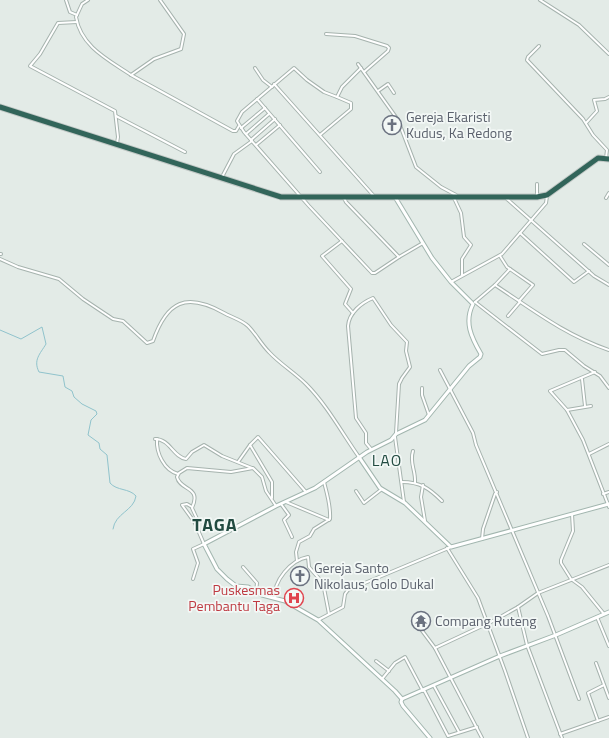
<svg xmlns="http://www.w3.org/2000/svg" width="609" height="738" viewBox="0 0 609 738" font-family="'Titillium Web',sans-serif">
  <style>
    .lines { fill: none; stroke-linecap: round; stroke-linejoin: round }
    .stream { stroke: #90c3cc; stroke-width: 1 }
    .street-casing { stroke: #a6b3ae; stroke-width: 4 }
    .secondary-casing { stroke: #a2b6af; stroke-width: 5 }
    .highway-casing { stroke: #c2c8c6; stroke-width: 7 }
    .street { stroke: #fff; stroke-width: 2 }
    .secondary { stroke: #fff; stroke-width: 3 }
    .highway { stroke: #32655a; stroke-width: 5 }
    .labels { text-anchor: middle; stroke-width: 3.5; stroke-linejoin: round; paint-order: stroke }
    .worship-label { font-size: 14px; fill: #5b616d; stroke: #f3f8f6; text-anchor: start }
    .health-label { font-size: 14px; fill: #be3a42; stroke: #f3f8f6; text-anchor: end }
    .quarter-label { font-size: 16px; letter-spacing: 1px; fill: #224b41; stroke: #f3f8f6 }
    .district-label { font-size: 18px; font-weight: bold; letter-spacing: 1px; fill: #224b41; stroke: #f3f8f6 }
  </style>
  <rect width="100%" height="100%" fill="#e3ebe7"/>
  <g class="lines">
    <path class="stream" d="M0,330l21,9 21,-12 4,17c-6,10 -13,16 -7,28l24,4 2,11 7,4 2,6 8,7 14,7 1,3 -6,6 -3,15 11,8 1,6 7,6 3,28c7,8 19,5 26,13 -2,15 -21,17 -23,33"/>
    <g class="street-casing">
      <g id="street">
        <path d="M66,0l4,12 7,3"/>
        <path d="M88,0l-6,4 -6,13c5,30 33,43 55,58"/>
        <path d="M160,0l24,34 -3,15 -27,10 -23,16 102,56h3l3,-5"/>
        <path d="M540,0l39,25 30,29"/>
        <path d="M77,22l-19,1 -18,31 -10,12 85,45 3,26 -1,6"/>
        <path d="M326,34l29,2 32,10 2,2 -1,3 -24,21"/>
        <path d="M539,46l-11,11 -1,3 56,59 10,16 14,15 -1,8"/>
        <path d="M358,64l40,56 18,47 25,20 15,8"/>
        <path d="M255,68l8,12 9,7"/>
        <path d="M361,68l-19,19 -5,10 -13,-5 -17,-12 -13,-12 -52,44 -5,9 7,11 65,74 63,67h3l24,-16"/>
        <path d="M274,84l99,111"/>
        <path d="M378,91l10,-7 6,9"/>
        <path d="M257,99l63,73"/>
        <path d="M116,116l69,36"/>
        <path d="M586,123l11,-12 -3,-11 11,-1 4,-2"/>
        <path d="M241,128l24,-20"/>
        <path d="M246,134l23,-20"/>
        <path d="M320,135l31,-26v-6l-14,-6"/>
        <path d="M251,140l24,-21"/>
        <path d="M256,145l24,-20"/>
        <path d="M222,177l12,-23 18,-13"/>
        <path d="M537,184v12"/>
        <path d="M344,198l2,4 53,55 24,-14"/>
        <path d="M454,198l7,15 3,24 7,8 -9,14v16"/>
        <path d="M606,198l3,-5"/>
        <path d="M507,199l87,77 15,9"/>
        <path d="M520,233l54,49 15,-11"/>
        <path d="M342,241l-20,15 29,33 -6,15 8,9"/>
        <path d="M584,244l25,21"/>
        <path d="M0,254h1"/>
        <path d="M500,256l7,11 26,18 -14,16"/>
        <path d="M0,259l18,8 41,12 24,20 30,20 10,2 24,22 6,-2c14,-40 33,-49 71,-28 7,4 18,7 24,13 8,8 13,18 21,26 11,12 25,20 37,32 21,21 36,49 53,73"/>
        <path d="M451,282l51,-28 44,-51 1,-7"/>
        <path d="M495,285l15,-16"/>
        <path d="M475,302l67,52 17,-4h6l19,16 16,10 9,12"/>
        <path d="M475,302l20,-17c38,25 70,50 114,65"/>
        <path d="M508,316l12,-14"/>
        <path d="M440,370l33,63 3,12 72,171 31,83"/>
        <path d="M595,372l-45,19 17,19 16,30 26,67"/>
        <path d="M582,379l3,27"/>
        <path d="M422,388v7l7,20"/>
        <path d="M567,410l24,-4"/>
        <path d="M395,437l9,65"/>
        <path d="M155,439c15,0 18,18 31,20l6,-7 12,-7 18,11 30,12"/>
        <path d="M157,439c-1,14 7,31 21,35"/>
        <path d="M250,445l22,37v16"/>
        <path d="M371,449l-5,-6v-10l-10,-15 -8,-92c1,-13 13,-23 25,-28l18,27 16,17 -1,9 4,16 -8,11 -3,6 -3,49"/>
        <path d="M413,451c-4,12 3,19 2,32"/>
        <path d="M589,454l20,-10"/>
        <path d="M238,462l12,-17 8,-8 48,55"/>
        <path d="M402,482c18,0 27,6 40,19"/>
        <path d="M423,485l-2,12 4,24"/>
        <path d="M356,491l8,12 18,-14"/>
        <path d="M603,494l6,-2"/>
        <path d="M286,502l43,18"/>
        <path d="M281,504l8,11 -5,5 8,17"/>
        <path d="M192,507l-5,-3 -5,1 13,18 9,21 -11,5 5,14 -5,16"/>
        <path d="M572,514l1,17 -12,29v3l10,16 11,8 22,27"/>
        <path d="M195,523l3,-2 -6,-13c10,-22 -12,-17 -15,-31l2,-4 8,-5 44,4 22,-4 9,9 4,14 10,15"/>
        <path d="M482,539l1,-10 12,-35 2,-2"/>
        <path d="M447,548l31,50 27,73 23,67"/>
        <path d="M297,561l-1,-9 3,-10 11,-6 4,-7 16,-10c1,-13 -3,-25 -6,-37"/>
        <path d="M243,567l14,16 -1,9"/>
        <path d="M275,598c-2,-17 16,-38 33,-41l1,10 14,16 6,31"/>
        <path d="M518,607l9,38 35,93"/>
        <path d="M597,617l12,29"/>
        <path d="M318,620l25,-13 2,-13 3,-4 103,-43"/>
        <path d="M420,626l2,-6 -3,-3 -3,3 1,4 18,24 47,90"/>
        <path d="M435,648l60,-28 23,-13 20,-14 71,-28"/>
        <path d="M376,661l13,10"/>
        <path d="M596,663l13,35"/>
        <path d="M382,679l13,-16 10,-6 18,34"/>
        <path d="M434,686l25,46"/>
        <path d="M424,690l24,46 29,-9"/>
        <path d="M598,721l-10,-28 16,-8"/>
        <path d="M560,734l49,-17"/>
      </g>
    </g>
    <g class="secondary-casing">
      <g id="secondary">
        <path d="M395,197l37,61 19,24 22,22c-9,18 -2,33 8,50l-1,3 -11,9 -44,54 -29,14 -5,6 -24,12 -52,36 -39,18 -72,38 13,25 10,10 9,7 12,1 14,8 23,6 33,19 77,71 7,8 -1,3 2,4 27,32"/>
        <path d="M359,457l21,31 25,15 46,44 158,-43"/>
        <path d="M402,699l98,-43 56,-21 53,-23"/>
      </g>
    </g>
    <g class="highway-casing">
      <path id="highway" d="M0,107l281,90h256l10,-2 51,-37 11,1"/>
    </g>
    <use href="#street" class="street"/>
    <use href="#secondary" class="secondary"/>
    <use href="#highway" class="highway"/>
  </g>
  <defs>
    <g id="church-ring" transform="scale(1)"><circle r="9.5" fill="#f3f8f6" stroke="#6b7280" stroke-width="1.5"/><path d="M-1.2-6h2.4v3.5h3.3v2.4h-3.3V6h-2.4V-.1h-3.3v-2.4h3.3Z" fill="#6b7280"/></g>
    <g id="hospital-ring" transform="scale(1)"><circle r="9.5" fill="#f3f8f6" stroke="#e0444e" stroke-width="1.5"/><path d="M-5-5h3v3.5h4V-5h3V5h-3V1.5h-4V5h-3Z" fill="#e0444e"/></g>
    <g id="temple-ring" transform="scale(1)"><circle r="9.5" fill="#f3f8f6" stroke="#6b7280" stroke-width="1.5"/><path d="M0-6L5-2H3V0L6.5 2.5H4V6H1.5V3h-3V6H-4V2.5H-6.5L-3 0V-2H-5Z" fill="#6b7280"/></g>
  </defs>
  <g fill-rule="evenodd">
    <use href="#church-ring" x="392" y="125"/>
    <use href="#church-ring" x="300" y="576"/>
    <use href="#hospital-ring" x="294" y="598"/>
    <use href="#temple-ring" x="421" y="621"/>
  </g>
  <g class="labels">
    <g class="worship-label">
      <text x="406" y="122">Gereja Ekaristi<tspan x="406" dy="16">Kudus, Ka Redong</tspan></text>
      <text x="314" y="573">Gereja Santo<tspan x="314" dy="16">Nikolaus, Golo Dukal</tspan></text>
      <text x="435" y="626">Compang Ruteng</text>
    </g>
    <g class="health-label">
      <text x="280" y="595">Puskesmas<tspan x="280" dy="16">Pembantu Taga</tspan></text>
    </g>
    <g class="quarter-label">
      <text x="387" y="466">LAO</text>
    </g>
    <g class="district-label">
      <text x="215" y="531">TAGA</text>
    </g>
  </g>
</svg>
